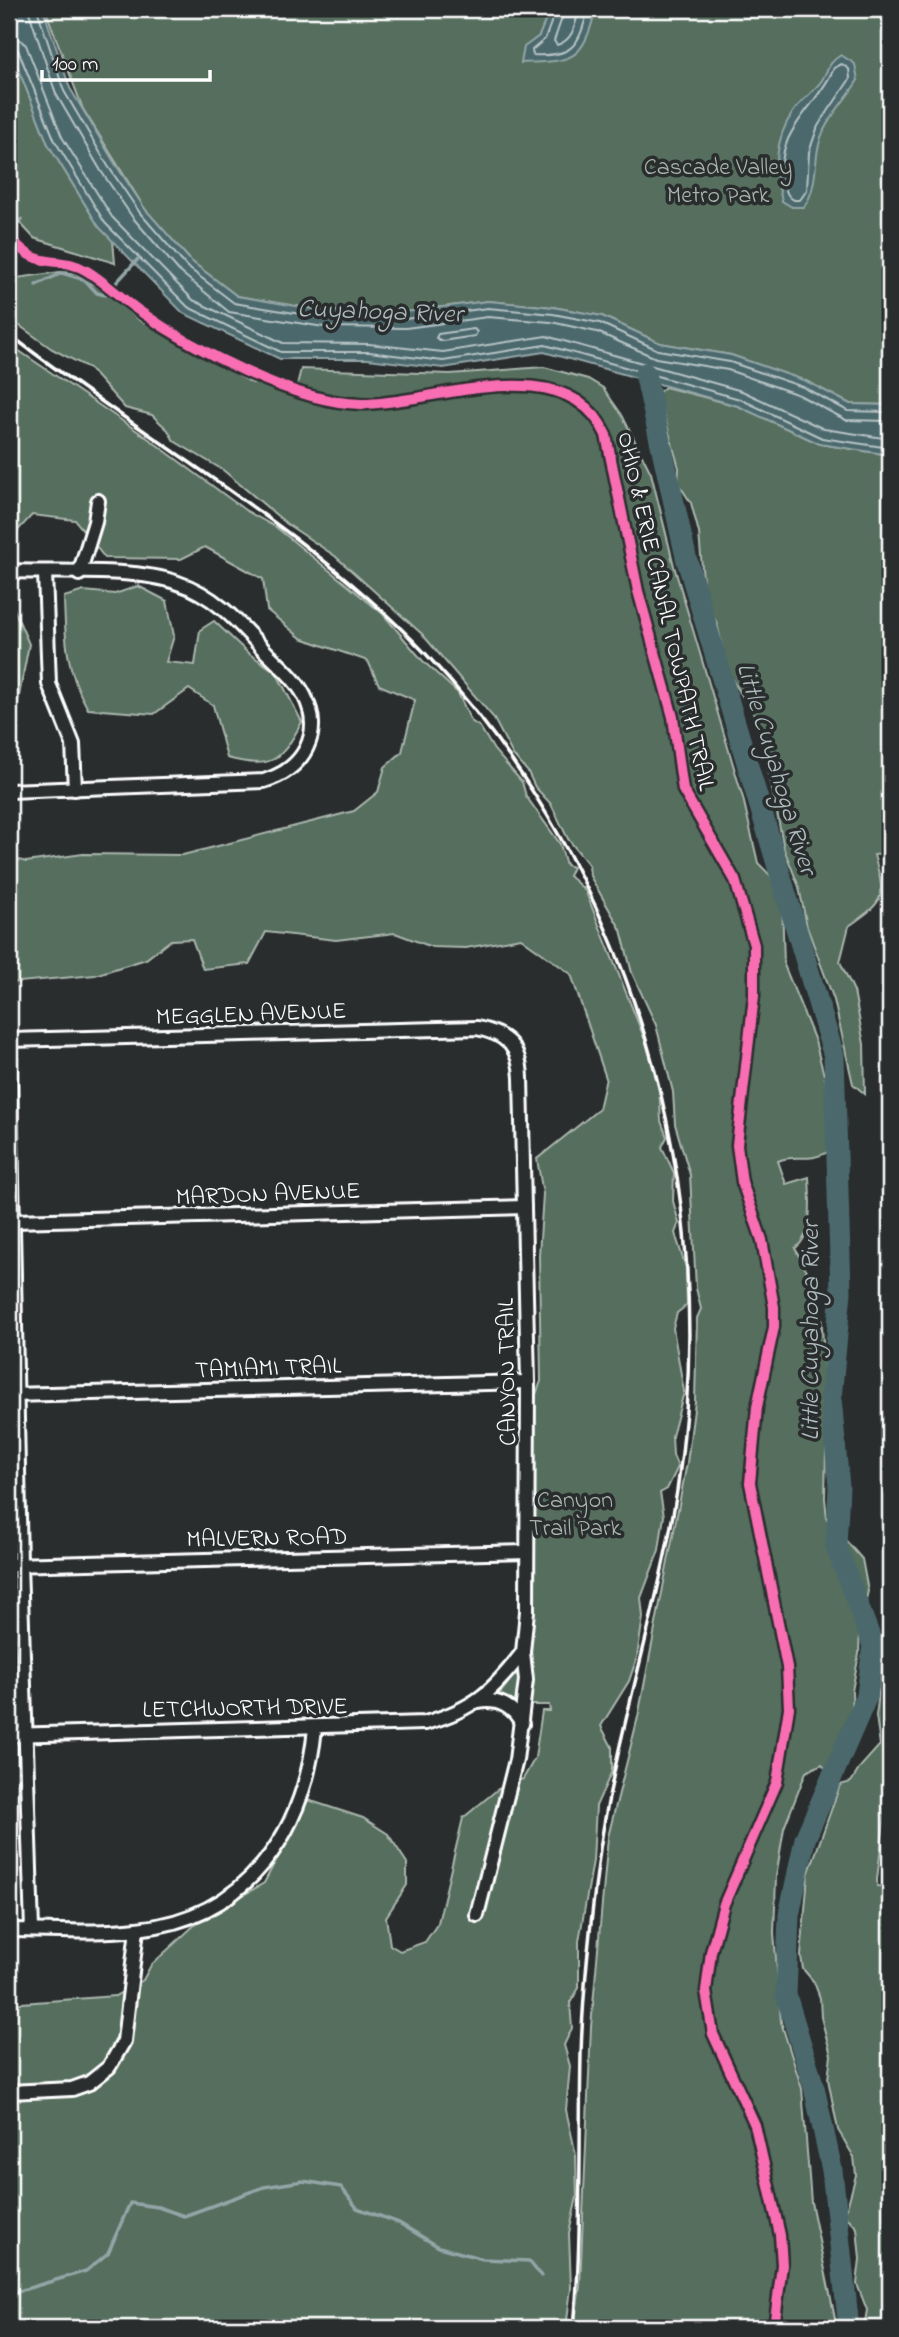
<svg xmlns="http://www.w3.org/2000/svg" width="899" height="2337" viewBox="0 0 899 2337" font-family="'Indie Flower',sans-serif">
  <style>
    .green { fill: #546e5d; stroke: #aab6ae; stroke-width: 2 }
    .water { fill: #4b696d; stroke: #93a5a7; stroke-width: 2 }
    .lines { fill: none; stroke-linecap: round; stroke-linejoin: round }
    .shore { stroke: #b7c3c5; stroke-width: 2 }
    .stream { stroke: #93a5a7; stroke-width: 3.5 }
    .river { stroke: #4b696d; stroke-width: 21 }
    .street-casing { stroke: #fff; stroke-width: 18 }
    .street { stroke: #2a2d2e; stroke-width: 12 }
    .rail { stroke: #fff; stroke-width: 3.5 }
    .cycleway-casing { stroke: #2a2d2e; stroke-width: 15 }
    .cycleway { stroke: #f96db3; stroke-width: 10 }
    .labels { text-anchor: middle; stroke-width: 7; stroke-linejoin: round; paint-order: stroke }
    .park-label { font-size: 24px; fill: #aab6ae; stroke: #2a2d2e }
    .street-label { font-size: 24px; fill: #fff; stroke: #2a2d2e }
    .water-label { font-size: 26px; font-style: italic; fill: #aebcbd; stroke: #2a2d2e }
  </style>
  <rect width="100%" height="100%" fill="#2a2d2e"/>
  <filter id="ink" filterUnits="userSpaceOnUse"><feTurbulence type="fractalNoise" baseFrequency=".0143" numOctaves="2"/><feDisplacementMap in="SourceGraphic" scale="14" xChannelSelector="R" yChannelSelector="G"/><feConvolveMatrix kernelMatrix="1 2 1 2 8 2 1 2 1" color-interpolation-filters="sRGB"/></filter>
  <g filter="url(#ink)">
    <g class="green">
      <path d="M45,9h845v396l-40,-1 -44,-23 -75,-26 -71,-12 -58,-27 -49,-9 -65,-6 -83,11 -80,-1 -88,-15 -46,-35 -46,-52 -62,-100z"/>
      <path d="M9,45l39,99 51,83 14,14 2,22 -81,-25 -25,-27z"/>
      <path d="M60,272l15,1 28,17 36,30 113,63 45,2 4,-16 149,5 94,-7 44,12 15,9 19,27 29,58 23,93 69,232 15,65 12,12 12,24 2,66 31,76 10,38 7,40 -2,32c-23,13 -33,2 -52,10l8,23 23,-7c1,19 5,59 -14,71l25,51 7,99 -2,100 2,21 35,40 6,32 -8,34 -1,29 -7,37 1,26 -25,55 -6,-8 -16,8 -22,56 -8,49 -2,56 7,89 21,67 9,113 26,126h-263l6,-42 11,-259 17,-190 30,-120 49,-254 8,-61 2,-84 4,-9 -5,-21 -6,-113 -15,-51 -2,-32 -17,-67 -24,-52 -11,-43 -31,-54 -1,-11 -21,-26 -17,-35 -16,-17 -7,-15 -15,-17 -20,-38 -71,-83 -87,-78 -48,-32 -64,-54 -49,-29 -6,-11 -16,-15 -27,-7 -36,-40 -37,-19 -43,-31v-39z"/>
      <path d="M9,344l140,95 96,71 32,18 106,86 40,47 35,32 13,28 9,6 14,23 28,32 4,14 34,48 6,21 7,2 -4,9 16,14 62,155 12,41 2,35 6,16 -5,10 12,26 -1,28 6,22 -4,10 11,35 1,37 -10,8 -4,15 11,64 -12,44 1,19 5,12 -11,22 -7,4 4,23 -5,34 -18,48 2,19 -6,40 -8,24 -28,45 11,21v24l-16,35 -3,55 -14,80v47l-9,15 2,25 -8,17 6,21 -4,44 10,45 1,42 -8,36 2,55 -5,40h-557v-324l106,-8 28,-16 8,-15 48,-44 65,-38 44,-83 55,18 25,16 19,29v22l-21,32 4,28 10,6 25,-9 13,-19 25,-105 35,-29 25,-10 12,-21 7,-47h8l-1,-6h-19l4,-305 7,-19 -2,-126 4,-61 -6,-35 62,-50 7,-31 -35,-104 -50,-36 -55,10 -34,-1 -37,-14 -59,7 -70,-8 -17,32 -46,5 -11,-30 -21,1 -25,19 -51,16 -86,8v-126l17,5 57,-8 100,1 171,-44 24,-19 7,-25 17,-15 13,-52 -36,-15 -11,-24 -67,-23 -34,-28 -4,-31 -58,-32 -24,12 -76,-1 -30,-38 -43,-5 -23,25z"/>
      <path d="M665,387l73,19 82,38 70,11v398l-16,2c12,43 12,45 -25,71l-9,36 14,29 10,53 1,50 -12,-10 -19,-84 -27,-73 -8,-40 -15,-38 -25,-127 -31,-49 -11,-50 -12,-20 -6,-70 -8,-30 -13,-20 1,-15 -21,-75z"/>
      <path d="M138,586l29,15 7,35 -8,26 29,3 5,-35 14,-9 34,32 28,19 26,50c-21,38 -28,48 -75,36l-14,-53 -24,-16 -35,25 -66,-5c-22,-38 -23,-69 -24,-112l20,-6 31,3z"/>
      <path d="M9,598l20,46 -15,78 1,25 -6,21z"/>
      <path d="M886,1639l4,5v130l-13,105v7l13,1v441h-26l3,-18 -10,-26 3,-25 -3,-31 -12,-13 11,-40 -2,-18 -16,-27 -10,-51 3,-24 -10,-38 -1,-19 -6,-16 -11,-13 -2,-13 7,-81 32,-90 11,-3 10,-16 19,-21 -4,-29z"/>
      <path d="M519,1669l2,3 -5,34 -18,-10z"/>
    </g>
    <g class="water">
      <path d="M9,9h34l27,79 44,74 31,47 46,52 46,35 88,15 80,1 83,-11 65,6 49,9 58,27 71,12 75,26 44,23 40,1v50l-70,-11 -82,-38 -194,-54 -101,16 -75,-9h-88l-97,-46 -84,-86 -51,-83 -39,-99z"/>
      <path d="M550,9h46c-14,53 -22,52 -75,54l3,-16 15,-11z"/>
      <path d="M841,55l14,9 3,16c-10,17 -26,33 -34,50 -13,27 -3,52 -20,77h-12l-10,-6c-8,-31 -8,-61 11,-89 8,-12 21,-20 29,-32 7,-12 6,-17 19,-25z"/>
    </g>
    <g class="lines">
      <g class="shore">
        <path d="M28,9l28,85 45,77 32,47 46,53 50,41 95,15 82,1 82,-11 63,5 46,10 59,26 72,12 71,25 47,25 44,1"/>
        <path d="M37,9l27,82 44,75 32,47 46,53 48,37 91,15 80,1 83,-11 65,6 47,9 58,27 72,12 73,25 45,24 42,1"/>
        <path d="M556,9l-11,30 -13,11 1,5c41,2 46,-10 55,-46"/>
        <path d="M565,9l-11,32 3,4c17,-5 18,-21 22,-36"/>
        <path d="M9,37l9,1 8,7 36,92 50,80 81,83 90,43 86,1 74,8 103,-16 196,55 82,38 66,10"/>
        <path d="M9,46l9,4 37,91 50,82 83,84 93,45h88l74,9 102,-16 195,54 82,39 68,10"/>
        <path d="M842,64l7,5 1,10 -32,47 -9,26 -2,38 -7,10h-6c-8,-4 -8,-10 -10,-18 -12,-50 34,-75 50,-114z"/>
        <path d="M474,329l3,3 -2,4 -33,5 -6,-3 2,-4z"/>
      </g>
      <g class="stream">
        <path d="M15,224l7,-5"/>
        <path d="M36,285l26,-12 23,7 12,13 8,2 33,-36"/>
        <path d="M9,2294l77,-23 22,-18 22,-50 28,4 26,9 80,-29 39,-6 38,6 16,21 42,15 40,24 44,12 46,2 12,15"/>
      </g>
      <path class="river" d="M645,373l41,184 148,499 7,236 -10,106 8,89 -3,59 37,99 -6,51 -62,143 -16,76 -3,80 28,92 18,83 17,158"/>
      <g class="street-casing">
        <g id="street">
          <path d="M9,571c49,2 124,-4 169,12 37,12 61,40 87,68 13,13 30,27 39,44 20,38 0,74 -40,86l-255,10"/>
          <path d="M45,572l4,112 24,60 2,45"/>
          <path d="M79,574l16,-52 3,-21"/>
          <path d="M9,1035l11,529 12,366"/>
          <path d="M9,1040l468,-12c30,6 43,19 44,50l7,304 -1,229 -4,41 3,28 -10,80 -39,155"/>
          <path d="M14,1221l510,-14"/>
          <path d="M10,1395l518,-13"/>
          <path d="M9,1565l518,-13"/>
          <path d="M479,1702c19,-4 35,5 43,22"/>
          <path d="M9,1735l416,-12c50,-14 68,-32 98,-71"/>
          <path d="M9,1930c42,0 86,4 128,-1 110,-11 168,-97 178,-201"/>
          <path d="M9,2092l63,-3 17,-6 20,-16 15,-26 13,-112"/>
        </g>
      </g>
      <use href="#street" class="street"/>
      <path class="rail" d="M9,334c138,107 296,192 417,320 209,224 297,535 251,837 -19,120 -59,237 -77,358 -9,68 -17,136 -19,205 -2,91 1,183 -7,274"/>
      <g class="cycleway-casing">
        <path id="cycleway" d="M9,235c28,39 48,18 78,36 18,11 34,27 51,39 54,38 156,93 223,94 69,1 206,-58 245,31l32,156 35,126 10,73 52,90 19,65v51l-17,149 5,37 20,58 12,67v20l-17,80 -7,76 37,184 2,41 -12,74 -53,122 -13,48 -5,39 7,43 42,91 25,110 2,30 -8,63"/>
      </g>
      <use href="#cycleway" class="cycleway"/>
    </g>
  </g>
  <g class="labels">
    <g class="park-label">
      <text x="718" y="174">Cascade Valley<tspan x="718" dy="28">Metro Park</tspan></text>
      <text x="575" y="1507">Canyon<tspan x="575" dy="28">Trail Park</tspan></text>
    </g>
    <g class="street-label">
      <text transform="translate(667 611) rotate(77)" y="8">OHIO &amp; ERIE CANAL TOWPATH TRAIL</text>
      <text transform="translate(251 1013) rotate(-2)" y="8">MEGGLEN AVENUE</text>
      <text transform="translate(268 1193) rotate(-2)" y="8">MARDON AVENUE</text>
      <text transform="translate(268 1367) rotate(-2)" y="8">TAMIAMI TRAIL</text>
      <text transform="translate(506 1372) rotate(-91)" y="8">CANYON TRAIL</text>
      <text transform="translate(267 1537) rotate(-1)" y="8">MALVERN ROAD</text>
      <text transform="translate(245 1707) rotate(-1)" y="8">LETCHWORTH DRIVE</text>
    </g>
    <g class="water-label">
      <text transform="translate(380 310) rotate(2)" y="9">Cuyahoga River</text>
      <text transform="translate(778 768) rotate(73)" y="9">Little Cuyahoga River</text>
      <text transform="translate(809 1331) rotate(-90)" y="9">Little Cuyahoga River</text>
    </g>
  </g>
  <rect width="899" height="2337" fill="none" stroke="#2a2d2e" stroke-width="35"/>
  <rect x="18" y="18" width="864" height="2302" fill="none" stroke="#fff" stroke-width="2.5" filter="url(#ink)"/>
  <path d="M42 70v10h168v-10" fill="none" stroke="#ffffff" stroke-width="3.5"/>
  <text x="52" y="70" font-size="21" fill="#ffffff" stroke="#2a2d2e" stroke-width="5" paint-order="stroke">100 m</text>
</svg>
